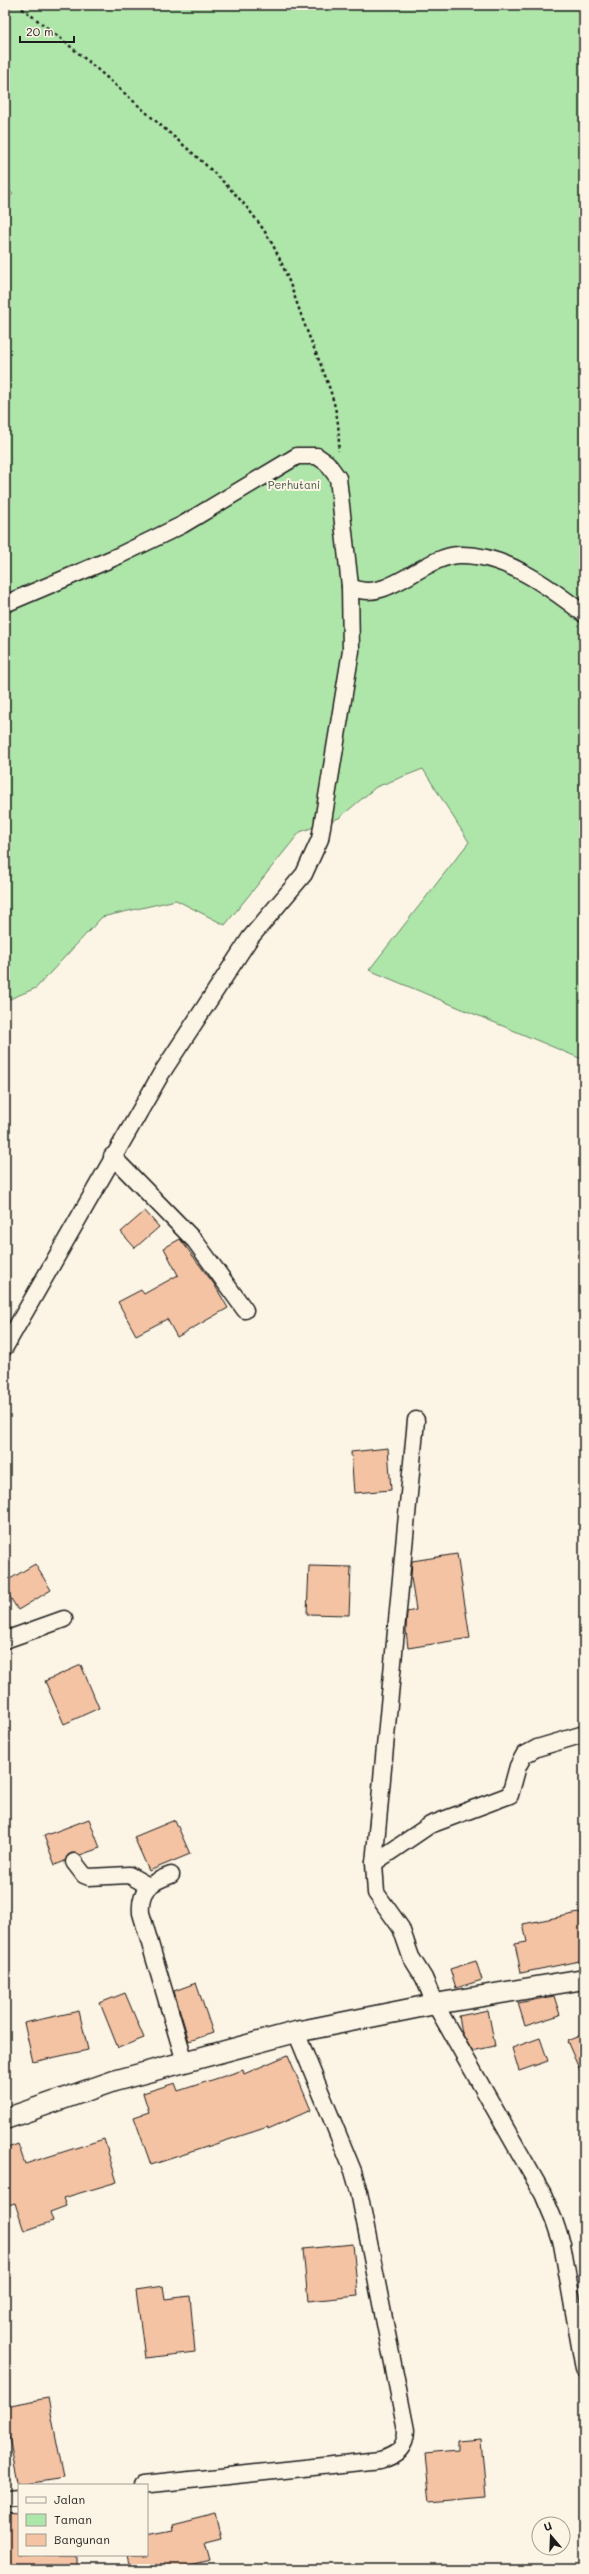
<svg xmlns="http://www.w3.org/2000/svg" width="589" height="2574" viewBox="0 0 589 2574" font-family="Mali,sans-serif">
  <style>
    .green { fill: #aee6aa; stroke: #658163 }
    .building { fill: #f4c3a4; stroke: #1c1c1c }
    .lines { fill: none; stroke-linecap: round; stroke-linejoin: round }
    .minor-casing { stroke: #1c1c1c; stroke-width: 19 }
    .tertiary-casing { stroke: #1c1c1c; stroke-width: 23 }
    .path { stroke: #1c1c1c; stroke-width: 2.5; stroke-dasharray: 3 3; stroke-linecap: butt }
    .minor { stroke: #fcf5e5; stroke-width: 16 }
    .tertiary { stroke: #fcf5e5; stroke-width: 20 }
    .labels { text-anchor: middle; stroke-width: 4; stroke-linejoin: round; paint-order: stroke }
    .park-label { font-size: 11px; fill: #485947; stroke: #fcf5e5 }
  </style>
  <rect width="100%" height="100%" fill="#fcf5e5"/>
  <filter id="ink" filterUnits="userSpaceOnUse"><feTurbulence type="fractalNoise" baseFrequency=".025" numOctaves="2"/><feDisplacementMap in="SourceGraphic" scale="8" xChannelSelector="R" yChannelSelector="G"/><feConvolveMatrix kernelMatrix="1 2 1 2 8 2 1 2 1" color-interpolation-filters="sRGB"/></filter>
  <g filter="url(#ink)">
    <path class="green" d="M5,5h579v1055l-215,-90 100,-128 -46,-73 -47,18 -37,31 -39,14 -75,93 -49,-25 -74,17 -66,71 -31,13v-801l8,-6 -8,-7z"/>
    <g class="building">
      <path d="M145,1211l14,16 -24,21 -14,-16z"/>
      <path d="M180,1239l34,45 14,24 -51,29 -10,-18 -31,16 -18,-33 23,-12 3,4 34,-19 -14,-27z"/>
      <path d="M388,1448l3,42 -37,3 -3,-41z"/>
      <path d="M457,1554l13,84 -62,10 -2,-18 1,-18 9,-2 -5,-32 1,-17z"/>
      <path d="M35,1564l16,26 -33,20 -13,-21v-7z"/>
      <path d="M309,1566l42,1 -2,48 -42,-1z"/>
      <path d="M81,1665l18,43 -35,16 -19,-43z"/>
      <path d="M89,1819l11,29 -20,7 -8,-2 -4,2 -3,6 -10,4 -11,-29z"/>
      <path d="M175,1820l15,34 -41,17 -15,-34z"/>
      <path d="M584,1912v48l-63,13 -6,-29 12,-2 -4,-18z"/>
      <path d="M476,1961l6,19 -26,8 -6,-19z"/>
      <path d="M196,1983l17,50 -24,8 -15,-50z"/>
      <path d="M125,1993l19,45 -26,10 -18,-45z"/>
      <path d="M554,1996l6,19 -35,11 -7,-23z"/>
      <path d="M488,2010l7,36 -23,5 -10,-18 -3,-17z"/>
      <path d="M79,2011l9,39 -55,12 -9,-39z"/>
      <path d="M584,2034v46l-17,-39z"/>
      <path d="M540,2038l8,23 -29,10 -7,-23z"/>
      <path d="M288,2055l23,55 -43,19v-2l-117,38 -17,-48 15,-5 -6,-19 32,-10 3,8 65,-21 1,4z"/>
      <path d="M104,2139l13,43 -54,16 3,8 -16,6 3,9 -29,10 -9,-28 -10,3v-57l13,-5 7,20z"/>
      <path d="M353,2244l5,52 -50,5 -5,-52z"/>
      <path d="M163,2286l2,13 25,-3 5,56 -50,6 -9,-68z"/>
      <path d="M48,2398l16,80 -45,7v2l-14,-69v-12z"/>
      <path d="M481,2439l5,58 -56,5 -5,-48 32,-3v-10z"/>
      <path d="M5,2513l14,1v41h58v14h-72z"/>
      <path d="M215,2513l6,25 -16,4 5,18 -37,9h-42l-3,-14h19v-20l26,-5 -1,-6z"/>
    </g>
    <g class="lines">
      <g class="minor-casing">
        <g id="minor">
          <path d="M350,586c34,21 73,-30 109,-31 45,-2 92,33 125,59"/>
          <path d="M5,604l113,-48 64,-31 115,-69h20l10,7 11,15 12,108 1,65 -31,188 -16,35 -54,64 -89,136 -156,273"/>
          <path d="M112,1156l83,85 50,69"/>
          <path d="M416,1420l-42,443 2,30 25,35 10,29 13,21 11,26 108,190 11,26 8,24 22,125"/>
          <path d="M5,1640l59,-21"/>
          <path d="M74,1862l10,13 5,2 40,-2 18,10"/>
          <path d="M374,1863l56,-38 80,-30 8,-29 6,-11 13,-7 47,-14"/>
          <path d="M171,1875c-20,7 -32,14 -30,38l44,149"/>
          <path d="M142,2485l238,-25c17,-5 26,-12 26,-30l-47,-238 -6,-21 -57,-139"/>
          <path d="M5,2499l14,-1"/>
        </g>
      </g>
      <g class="tertiary-casing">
        <path id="tertiary" d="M5,2119l109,-38 182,-49 139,-28 149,-25"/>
      </g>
      <path class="path" d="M17,5c50,36 95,77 141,118 39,34 81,68 109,112 20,32 30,72 44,106 14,34 32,73 27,110"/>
      <use href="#minor" class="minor"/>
      <use href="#tertiary" class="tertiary"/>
    </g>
  </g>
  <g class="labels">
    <g class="park-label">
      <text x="294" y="489">Perhutani</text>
    </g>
  </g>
  <rect width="589" height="2574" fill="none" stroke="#fcf5e5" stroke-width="20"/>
  <rect x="10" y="10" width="569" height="2554" fill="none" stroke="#1c1c1c" stroke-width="1.5" filter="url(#ink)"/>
  <rect x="18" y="2484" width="130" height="72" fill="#fcf5e5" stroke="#a29e95"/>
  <rect x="26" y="2497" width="20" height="6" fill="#fcf5e5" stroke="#a29e95"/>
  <text x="54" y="2504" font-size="12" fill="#1c1c1c">Jalan</text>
  <rect x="26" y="2514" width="20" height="12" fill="#aee6aa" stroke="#a29e95"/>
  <text x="54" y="2524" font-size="12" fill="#1c1c1c">Taman</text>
  <rect x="26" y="2534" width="20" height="12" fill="#f4c3a4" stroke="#a29e95"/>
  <text x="54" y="2544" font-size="12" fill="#1c1c1c">Bangunan</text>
  <g transform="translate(551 2536) rotate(341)"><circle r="19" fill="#fcf5e5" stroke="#a29e95"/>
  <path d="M0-3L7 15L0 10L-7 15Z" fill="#1c1c1c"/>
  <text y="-6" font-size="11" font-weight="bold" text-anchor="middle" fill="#1c1c1c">U</text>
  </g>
  <path d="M20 36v6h54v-6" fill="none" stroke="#1c1c1c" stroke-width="2"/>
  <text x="26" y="36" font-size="12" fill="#1c1c1c" stroke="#fcf5e5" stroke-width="3" paint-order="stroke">20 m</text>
</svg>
